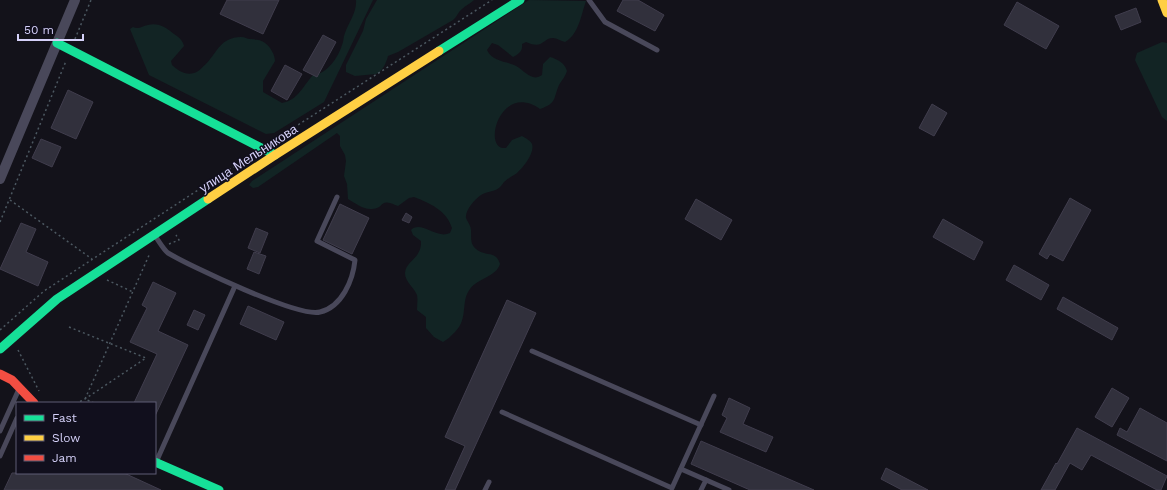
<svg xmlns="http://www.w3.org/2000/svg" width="1167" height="490" viewBox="0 0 1167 490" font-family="'Work Sans',sans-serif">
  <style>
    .green { fill: #122424 }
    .building { fill: #31303c; stroke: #403d4d }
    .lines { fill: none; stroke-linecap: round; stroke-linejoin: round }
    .path { stroke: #4c5861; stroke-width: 1.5; stroke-dasharray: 2 3; stroke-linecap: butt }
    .lane { stroke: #49485a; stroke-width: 5 }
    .street { stroke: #49485a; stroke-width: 10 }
    .fast { stroke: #16e098; stroke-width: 9 }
    .slow { stroke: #ffcf43; stroke-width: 9 }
    .jam { stroke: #f24e42; stroke-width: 9 }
    .labels { text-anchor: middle; stroke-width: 3; stroke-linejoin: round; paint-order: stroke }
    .street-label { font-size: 13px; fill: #d5d1f9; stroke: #110f1d }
  </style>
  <rect width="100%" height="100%" fill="#13121a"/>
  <g class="green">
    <path d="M356,0h17l-49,102 -50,31 -8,1 -117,-59 -19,-46 3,-2c6,3 9,-1 15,-2 10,-3 19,3 26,9 5,3 9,7 10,12l-13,15 1,4c5,5 14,11 22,8 5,-1 8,-6 12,-9 13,-14 14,-26 35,-27 4,0 6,2 9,2 7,1 10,0 15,4 5,3 10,12 10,18l-12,20v11l19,11c16,-3 21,-17 31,-28 14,-1 25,-17 29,-30 2,-4 1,-8 3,-12 4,-11 12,-21 11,-33z"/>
    <path d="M377,0h97c-4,4 -8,5 -12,9 -4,3 -5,8 -9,11l-55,32 -10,4c-2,7 -5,15 -12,18l-21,2 -9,-4v-7l17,-34 3,-12z"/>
    <path d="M529,0l57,1c-5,14 -7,33 -21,41 -4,-1 -8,-4 -12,-4 -11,0 -9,12 -27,4l-4,2c1,7 -3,10 -9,13l-15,-12 -6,-2 -5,7c5,11 17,11 27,15 7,3 12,10 19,12 3,1 6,0 9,-2l1,-11 7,-7c7,2 15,6 17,14 -2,6 -5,9 -8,14 -6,14 -2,18 -19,24 -40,-28 -59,42 -34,39l6,-8 10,-4c3,2 8,4 10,8 3,9 -9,24 -15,29 -4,3 -9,5 -13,9 -1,1 -2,3 -3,4 -5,6 -14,5 -20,9 -6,4 -16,15 -15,23 1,3 3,5 4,8 3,7 -2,17 6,23 9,8 20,1 24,15 -4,13 -22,14 -30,25 -10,13 -1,29 -15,43 -4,4 -7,7 -12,10l-9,-5 -8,-9v-11l-9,-7c0,-5 1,-10 0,-15 -3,-8 -12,-13 -12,-22 1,-13 17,-14 16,-32l-8,-6 -2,-5c8,-8 20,3 30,4 3,1 6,0 9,-1l2,-5c-5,-17 -22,-25 -38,-31l-5,1 -11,8c-20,-9 -12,2 -26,3 -8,1 -17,-6 -24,-10l-1,-15 -3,-8 2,-15 -1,-6 -5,-9v-10l-3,-3 -79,54 -5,1 -4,-3 3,-4z"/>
    <path d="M1162,42l5,1v78l-5,-4 -27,-57 2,-7z"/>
  </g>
  <g class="building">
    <path d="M227,0h52l-16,34 -43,-20z"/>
    <path d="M623,0h15l26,15 -9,16 -38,-20z"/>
    <path d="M1017,2l42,24 -13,23 -42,-24z"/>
    <path d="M1136,8l5,14 -20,8 -6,-14z"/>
    <path d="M323,35l13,7 -19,35 -14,-7z"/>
    <path d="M285,65l17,9 -15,26 -16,-9z"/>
    <path d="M68,90l25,12 -17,37 -25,-11z"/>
    <path d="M932,104l15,9 -13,23 -15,-8z"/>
    <path d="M41,139l20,8 -9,20 -20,-9z"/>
    <path d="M1070,198l21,12 -28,51 -13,-7 -3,5 -8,-5z"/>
    <path d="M696,199l36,21 -11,20 -36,-21z"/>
    <path d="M340,204l29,14 -17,36 -29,-14z"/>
    <path d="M406,213l6,4 -3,6 -7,-3z"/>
    <path d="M943,219l40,23 -9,18 -41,-23z"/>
    <path d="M21,223l15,6 -10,23 22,10 -10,24 -38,-17z"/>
    <path d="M256,228l12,5 -8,20 -12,-5z"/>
    <path d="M254,252l12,4 -7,18 -12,-5z"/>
    <path d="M1014,265l35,20 -8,15 -35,-20z"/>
    <path d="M153,282l23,11 -18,38 30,14 -33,71v-13h-21l23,-49 -27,-12 17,-34 -5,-3z"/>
    <path d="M1063,297l55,31 -6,12 -55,-31z"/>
    <path d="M507,300l29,13 -81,177h-10l20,-44 -20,-9z"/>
    <path d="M248,306l36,16 -8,18 -36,-16z"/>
    <path d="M194,310l11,5 -7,15 -11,-5z"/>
    <path d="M1112,388l17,10 -17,29 -17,-10z"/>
    <path d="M729,398l21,10 -7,16 30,13 -7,15 -46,-20 7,-14 -5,-3z"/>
    <path d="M1140,408l27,15v38l-50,-26 3,-7 7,4z"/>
    <path d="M1077,428l90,48 -6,14h-4l-66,-35 -9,15 -12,-7 -15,27h-14l15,-27 1,1z"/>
    <path d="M701,441l113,49h-64l-59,-26z"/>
    <path d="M886,468l42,22h-26l-21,-11z"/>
    <path d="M12,473h112l37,17h-157z"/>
  </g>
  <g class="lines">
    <g class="path">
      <path d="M75,39l16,-39"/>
      <path d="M273,141l219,-141"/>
      <path d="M10,200l82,59"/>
      <path d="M0,222l66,-161"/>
      <path d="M169,244l10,-4 -3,-5"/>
      <path d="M107,280l26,12"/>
      <path d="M69,327l77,31 -61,41 -8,4"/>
      <path d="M0,330l44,-39 206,-135"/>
      <path d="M18,350l21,41"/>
      <path d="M94,403l-9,-4 65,-146"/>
    </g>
    <g class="lane">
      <path d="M589,0l16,22 52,28"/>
      <path d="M155,236c4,5 8,13 13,17 22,13 131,65 152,59 22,-5 33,-32 35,-52l-38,-19 20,-44"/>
      <path d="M532,351l169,74"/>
      <path d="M502,412l170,76 42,-92"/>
      <path d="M0,431l19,-42"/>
      <path d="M0,456l17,-38"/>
      <path d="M157,460l78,-174"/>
      <path d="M681,469l48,21"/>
      <path d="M485,490l4,-8"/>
      <path d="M701,490l5,-10"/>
    </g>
    <path class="street" d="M0,179l75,-179"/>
    <g class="fast">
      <path d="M57,43l218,112"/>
      <path d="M439,51l81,-51"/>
      <path d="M0,349l57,-50 151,-100"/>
      <path d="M155,462l64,28"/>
    </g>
    <g class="slow">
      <path d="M1162,0l5,13"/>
      <path d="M208,199l67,-44 164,-104"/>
    </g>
    <path class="jam" d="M0,374l12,6 22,23"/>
  </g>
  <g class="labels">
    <g class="street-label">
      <text transform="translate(248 158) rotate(-33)" y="5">улица Мельникова</text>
    </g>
  </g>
  <rect x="16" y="402" width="140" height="72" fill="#110f1d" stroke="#5f5d75"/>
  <rect x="24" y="415" width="20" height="6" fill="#16e098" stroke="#5f5d75"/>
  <text x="52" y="422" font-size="12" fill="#d5d1f9">Fast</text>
  <rect x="24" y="435" width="20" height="6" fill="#ffcf43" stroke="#5f5d75"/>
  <text x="52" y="442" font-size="12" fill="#d5d1f9">Slow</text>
  <rect x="24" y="455" width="20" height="6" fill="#f24e42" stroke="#5f5d75"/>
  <text x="52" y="462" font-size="12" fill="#d5d1f9">Jam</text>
  <path d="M18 34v6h65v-6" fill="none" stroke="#d5d1f9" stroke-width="2"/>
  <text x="24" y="34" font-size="12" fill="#d5d1f9" stroke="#110f1d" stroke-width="3" paint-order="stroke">50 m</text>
</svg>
